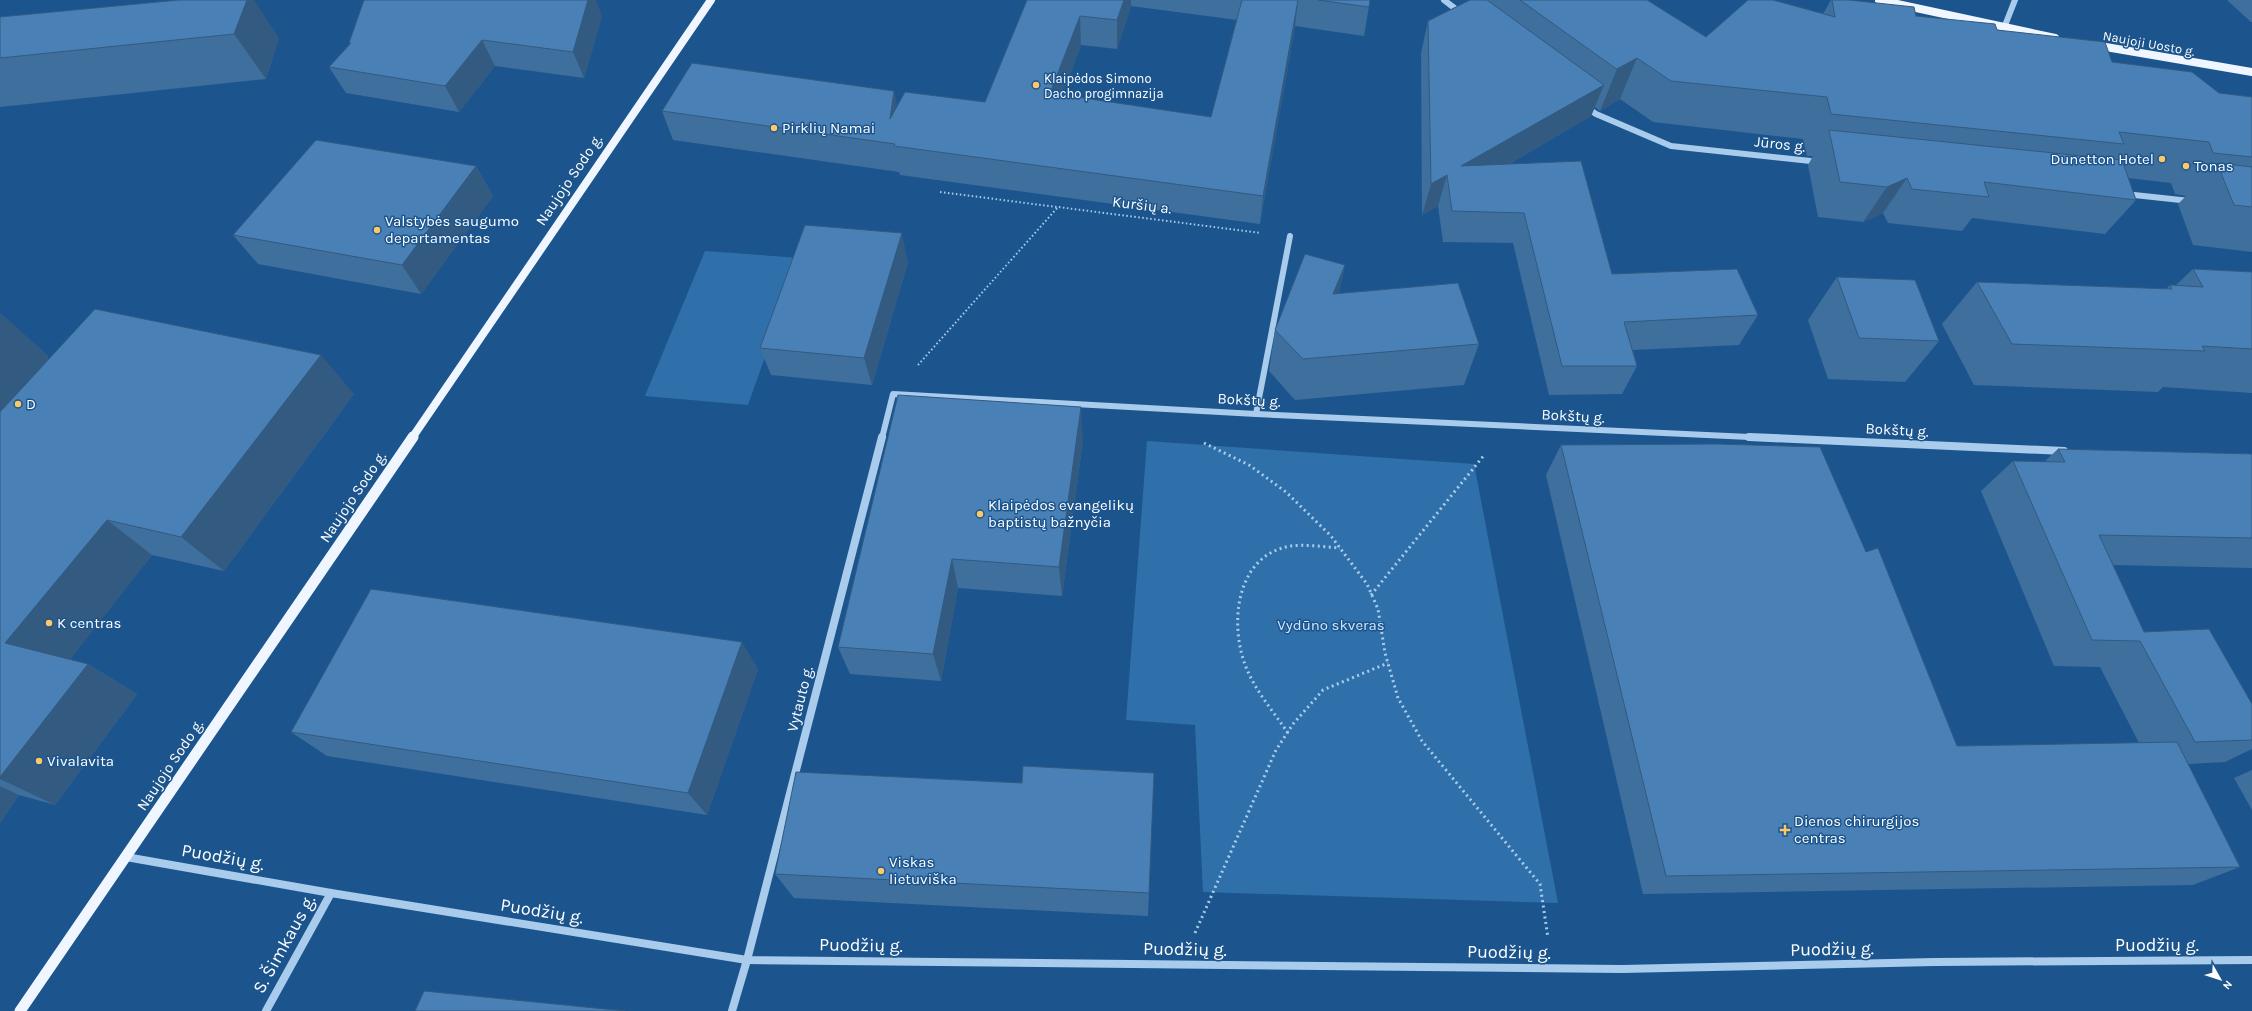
<svg xmlns="http://www.w3.org/2000/svg" width="2252" height="1011" viewBox="0 0 2252 1011" font-family="Karla,sans-serif">
  <style>
    .green { fill: #2f70ab }
    .lines { fill: none; stroke-linecap: round; stroke-linejoin: round }
    .path-far1 { stroke: #a9cced; stroke-width: 2; stroke-dasharray: 1.5 2.5; stroke-linecap: butt }
    .path { stroke: #a9cced; stroke-width: 3; stroke-dasharray: 2 3.5; stroke-linecap: butt }
    .minor-far1 { stroke: #a9cced; stroke-width: 6 }
    .minor { stroke: #a9cced; stroke-width: 8 }
    .major-far1 { stroke: #eff6ff; stroke-width: 8 }
    .major { stroke: #eff6ff; stroke-width: 11 }
    .wall { fill: #3f6f9d; fill-rule: evenodd }
    .shaded-wall { fill: #335a80 }
    .building { fill: #4981b7; stroke: #335a80 }
    .poi-dot { fill: #fec867; stroke: #1c558d; stroke-width: 1.5 }
    .labels { text-anchor: middle; stroke-width: 3; stroke-linejoin: round; paint-order: stroke }
    .far-street-label { font-size: 13px; fill: #fff; stroke: #1c558d }
    .far-poi-label { font-size: 13px; fill: #fff; stroke: #1c558d; text-anchor: start }
    .poi-label { font-size: 15px; fill: #fff; stroke: #1c558d; text-anchor: start }
    .street-label { font-size: 15px; fill: #fff; stroke: #1c558d }
    .park-label { font-size: 15px; fill: #cfe5fa; stroke: #1c558d }
    .near-street-label { font-size: 18px; fill: #fff; stroke: #1c558d }
  </style>
  <rect width="100%" height="100%" fill="#1c558d"/>
  <g class="green">
    <path d="M705,251l95,7 -52,147 -103,-9z"/>
    <path d="M1147,441l327,23 84,439 -355,-11 -8,-167 -69,-5z"/>
  </g>
  <g class="lines">
    <g class="path-far1">
      <path d="M940,192l117,15"/>
      <path d="M918,365l140,-158 203,26"/>
    </g>
    <g class="path">
      <path d="M1204,443l45,22 37,27 45,44 36,48 11,25 7,44 13,45 24,43 118,143 8,54"/>
      <path d="M1371,595l114,-141"/>
      <path d="M1288,733c-13,-19 -29,-38 -39,-59 -21,-43 -16,-119 42,-128 15,-2 34,1 49,2"/>
      <path d="M1195,933l81,-183 17,-26 30,-34 65,-27"/>
    </g>
    <g class="minor-far1">
      <path d="M1444,0l17,13"/>
      <path d="M2004,28l11,-28"/>
      <path d="M1586,107l10,7 75,32 149,16"/>
      <path d="M2125,194l65,7"/>
      <path d="M1256,414l34,-178"/>
      <path d="M882,438l11,-44 363,20 515,24"/>
    </g>
    <g class="minor">
      <path d="M1749,437l315,14"/>
      <path d="M126,857l205,36 416,67 875,9 312,-7 318,-2"/>
      <path d="M266,1011l65,-118"/>
      <path d="M732,1011l15,-51 135,-523"/>
    </g>
    <g class="major-far1">
      <path d="M1879,0l176,38"/>
      <path d="M2094,45l158,27"/>
      <path d="M412,438l299,-438"/>
    </g>
    <path class="major" d="M20,1011l393,-574"/>
  </g>
  <g class="wall">
    <path d="M179,0l100,38 -13,41 -266,28v-90z"/>
    <path d="M1027,0h343l-6,36 -69,-10 -35,198 -360,-49 -1,-3 -226,-32 -11,-29 232,-20 3,16 88,-5zM1131,6l106,14 -26,97 -149,-22 19,-50 36,4z"/>
    <path d="M1470,0h177l59,37 117,-23 8,-14h18l67,16 81,14 115,32 107,31 33,4v155l-59,-7 -15,-41 8,-8 -11,-2 -4,-11 -43,-5 8,22 -31,34 -133,-16 -10,13 -74,-8 -5,-10 -20,9 -45,-5 -10,-52 5,-9h-6l-4,-17 -150,-17 -33,-23 -20,12 -5,-4 -4,9 -82,48 103,110 146,41 -19,30 -106,5 4,16 -15,28 -73,1 -36,-152 -70,-1 -5,-36 -16,9 -1,-162 7,-32z"/>
    <path d="M2227,0h25v22h-1z"/>
    <path d="M602,16l-18,62 -89,-12 -36,46 -113,-19 -17,-26 21,-23 -1,-1z"/>
    <path d="M476,166l17,30 -72,98 -163,-30 -25,-29z"/>
    <path d="M908,262l-36,123 -101,-10 -11,-27z"/>
    <path d="M1345,265l-6,28 140,51 -15,41 -169,15 -26,-29 6,-41z"/>
    <path d="M2193,269l59,3v121l-89,-6 -5,5 -184,-7 -32,-61 35,-42 189,7 4,-4h6z"/>
    <path d="M1837,277l102,64 -34,41 -77,-3 -20,-59z"/>
    <path d="M0,313l48,43 -1,5 307,33 -130,177 -72,-16 -82,104 18,5 49,30 -82,111 -36,-10 -19,28z"/>
    <path d="M1083,440l-21,156 -104,-8 -17,93 -91,-7 -12,-27z"/>
    <path d="M1561,445l305,107 91,194 182,-3 -39,-76 -46,-1 -73,-175 32,-30 31,1 14,-13 194,5v114l-139,-3 31,67 108,72v45l-27,13 -37,2 52,103 -47,18 -550,9 -97,-419z"/>
    <path d="M758,669l-51,146 -380,-59 -36,-24z"/>
    <path d="M2252,770v40l-18,-32z"/>
    <path d="M1022,783l127,110 -1,23 -354,-18 -19,-24z"/>
  </g>
  <g class="shaded-wall">
    <path d="M247,0h7l25,38 -13,41 -32,-45z"/>
    <path d="M588,0h8l6,16 -18,62 -11,-26z"/>
    <path d="M1124,0h7v6l-14,43v-29z"/>
    <path d="M1298,0l-3,26 -35,198 3,-28z"/>
    <path d="M1080,16l1,29 -29,77 -2,-29z"/>
    <path d="M482,40l13,26 -36,46 -14,-26z"/>
    <path d="M1637,58l-17,41 -20,12 17,-42z"/>
    <path d="M1604,85l-13,31 -139,81 9,-31z"/>
    <path d="M894,91l6,29 -4,27 -6,-28z"/>
    <path d="M476,166l17,30 -72,98 -19,-29z"/>
    <path d="M1447,175l-9,31 -16,9 9,-31z"/>
    <path d="M1907,178l-24,35 -20,9 24,-35z"/>
    <path d="M902,233l6,29 -36,123 -8,-27z"/>
    <path d="M1345,265l-9,42 -3,-13z"/>
    <path d="M0,313l48,43 -21,86 -27,5z"/>
    <path d="M321,355l33,39 -130,177 -43,-34z"/>
    <path d="M1081,407l2,33 -21,156 -3,-29z"/>
    <path d="M107,520l45,35 -94,120 -53,-32z"/>
    <path d="M952,559l6,29 -17,93 -8,-27z"/>
    <path d="M742,642l16,27 -51,146 -19,-22z"/>
    <path d="M88,664l49,30 -82,111 -55,-26v-2z"/>
    <path d="M0,786l19,9 -19,28z"/>
  </g>
  <g class="building">
    <path d="M179,0h68l-13,34 -234,24v-41z"/>
    <path d="M364,0h224l-15,52 -91,-12 -37,46 -116,-19 22,-24h-2z"/>
    <path d="M1027,0h97l-7,20 -37,-4 -30,77 161,24 31,-117h56l-35,196 -369,-50 1,-2 -233,-33 30,-48 202,28 -4,28 15,-27 80,10z"/>
    <path d="M1318,0h52l-1,7z"/>
    <path d="M1470,0h17l117,85 -143,81 120,-5 31,113 125,-5 21,46 -134,7 13,44h-75l-38,-153 -72,-2 -5,-36 -16,9 -3,-163z"/>
    <path d="M1520,0h127l59,37 42,-37h25l62,17 -3,-17h17l65,7 2,9 79,8 2,6 108,12 7,20 80,10 27,21 33,4v60l-39,-4 -4,-11 -90,-10 5,12 -293,-30 -4,-17 -156,-16 -34,-23 -20,11 -2,-1z"/>
    <path d="M1829,130l293,30 14,40 -152,-18 5,15 -77,-8 -5,-11 -20,9 -47,-5z"/>
    <path d="M316,140l160,26 -74,99 -169,-30z"/>
    <path d="M2217,163l35,4v40l-18,-2z"/>
    <path d="M805,225l97,8 -38,125 -104,-10z"/>
    <path d="M1305,254l40,11 -12,29 125,-11 21,61 -176,15 -28,-29z"/>
    <path d="M2193,269l59,3v77l-50,-3 3,5 -193,-7 -35,-62 195,7 -2,-4 33,2z"/>
    <path d="M1837,277l78,3 24,61 -80,-3z"/>
    <path d="M95,309l226,46 -140,182 -74,-17 -102,123 83,21 -88,113v-365z"/>
    <path d="M898,395l183,12 -22,160 -107,-8 -19,95 -95,-7z"/>
    <path d="M1716,444l104,3 46,105 12,-4 79,198 220,-4 63,125 -574,9 -105,-431z"/>
    <path d="M2058,449l194,5v84l-153,-3 45,97 65,-3 43,75v36l-57,2 -55,-101 -48,-1 -79,-179 52,1z"/>
    <path d="M371,589l371,53 -54,151 -397,-61z"/>
    <path d="M1023,766l131,7 -5,120 -374,-19 21,-102 226,11z"/>
    <path d="M424,991l201,20h-210z"/>
  </g>
  <g class="poi-dot">
    <circle cx="1036" cy="85" r="4"/>
    <circle cx="774" cy="128" r="4"/>
    <circle cx="2162" cy="159" r="4"/>
    <circle cx="2186" cy="166" r="4"/>
    <circle cx="377" cy="230" r="4"/>
    <circle cx="18" cy="404" r="4"/>
    <circle cx="980" cy="514" r="4"/>
    <circle cx="49" cy="623" r="4"/>
    <circle cx="39" cy="761" r="4"/>
    <path d="M1783 824h4v4h4v4h-4v4h-4v-4h-4v-4h4z"/>
    <circle cx="881" cy="871" r="4"/>
  </g>
  <g class="labels">
    <g class="far-street-label">
      <text transform="translate(2149 43) rotate(10)" y="5">Naujoji Uosto g.</text>
    </g>
    <g class="far-poi-label">
      <text x="1044" y="83">Klaipėdos Simono<tspan x="1044" dy="15">Dacho progimnazija</tspan></text>
    </g>
    <g class="poi-label">
      <text x="782" y="133">Pirklių Namai</text>
      <text x="2154" y="164" text-anchor="end">Dunetton Hotel</text>
      <text x="2194" y="171">Tonas</text>
      <text x="385" y="226">Valstybės saugumo<tspan x="385" dy="17">departamentas</tspan></text>
      <text x="26" y="409">D</text>
      <text x="988" y="510">Klaipėdos evangelikų<tspan x="988" dy="17">baptistų bažnyčia</tspan></text>
      <text x="57" y="628">K centras</text>
      <text x="47" y="766">Vivalavita</text>
      <text x="1794" y="826">Dienos chirurgijos<tspan x="1794" dy="17">centras</tspan></text>
      <text x="889" y="867">Viskas<tspan x="889" dy="17">lietuviška</tspan></text>
    </g>
    <g class="street-label">
      <text transform="translate(1780 144) rotate(6)" y="5">Jūros g.</text>
      <text transform="translate(569 180) rotate(-56)" y="5">Naujojo Sodo g.</text>
      <text transform="translate(1142 205) rotate(7)" y="5">Kuršių a.</text>
      <text transform="translate(1249 400) rotate(3)" y="5">Bokštų g.</text>
      <text transform="translate(1573 416) rotate(3)" y="5">Bokštų g.</text>
      <text transform="translate(1897 430) rotate(3)" y="5">Bokštų g.</text>
      <text transform="translate(353 497) rotate(-56)" y="5">Naujojo Sodo g.</text>
      <text transform="translate(800 699) rotate(-76)" y="5">Vytauto g.</text>
      <text transform="translate(170 765) rotate(-56)" y="5">Naujojo Sodo g.</text>
    </g>
    <g class="park-label">
      <text x="1331" y="630">Vydūno skveras</text>
    </g>
    <g class="near-street-label">
      <text transform="translate(223 857) rotate(10)" y="6">Puodžių g.</text>
      <text transform="translate(542 911) rotate(9)" y="6">Puodžių g.</text>
      <text transform="translate(284 944) rotate(-61)" y="6">S. Šimkaus g.</text>
      <text transform="translate(861 945) rotate(1)" y="6">Puodžių g.</text>
      <text x="2157" y="951">Puodžių g.</text>
      <text transform="translate(1185 949) rotate(1)" y="6">Puodžių g.</text>
      <text transform="translate(1832 949) rotate(-1)" y="6">Puodžių g.</text>
      <text transform="translate(1509 952) rotate(1)" y="6">Puodžių g.</text>
    </g>
  </g>
  <g transform="translate(2220 979) rotate(129)" stroke="#1c558d" stroke-width="3" paint-order="stroke">
  <path d="M0-3L7 15L0 10L-7 15Z" fill="#ffffff"/>
  <text y="-6" font-size="11" font-weight="bold" text-anchor="middle" fill="#ffffff">N</text>
  </g>
</svg>
